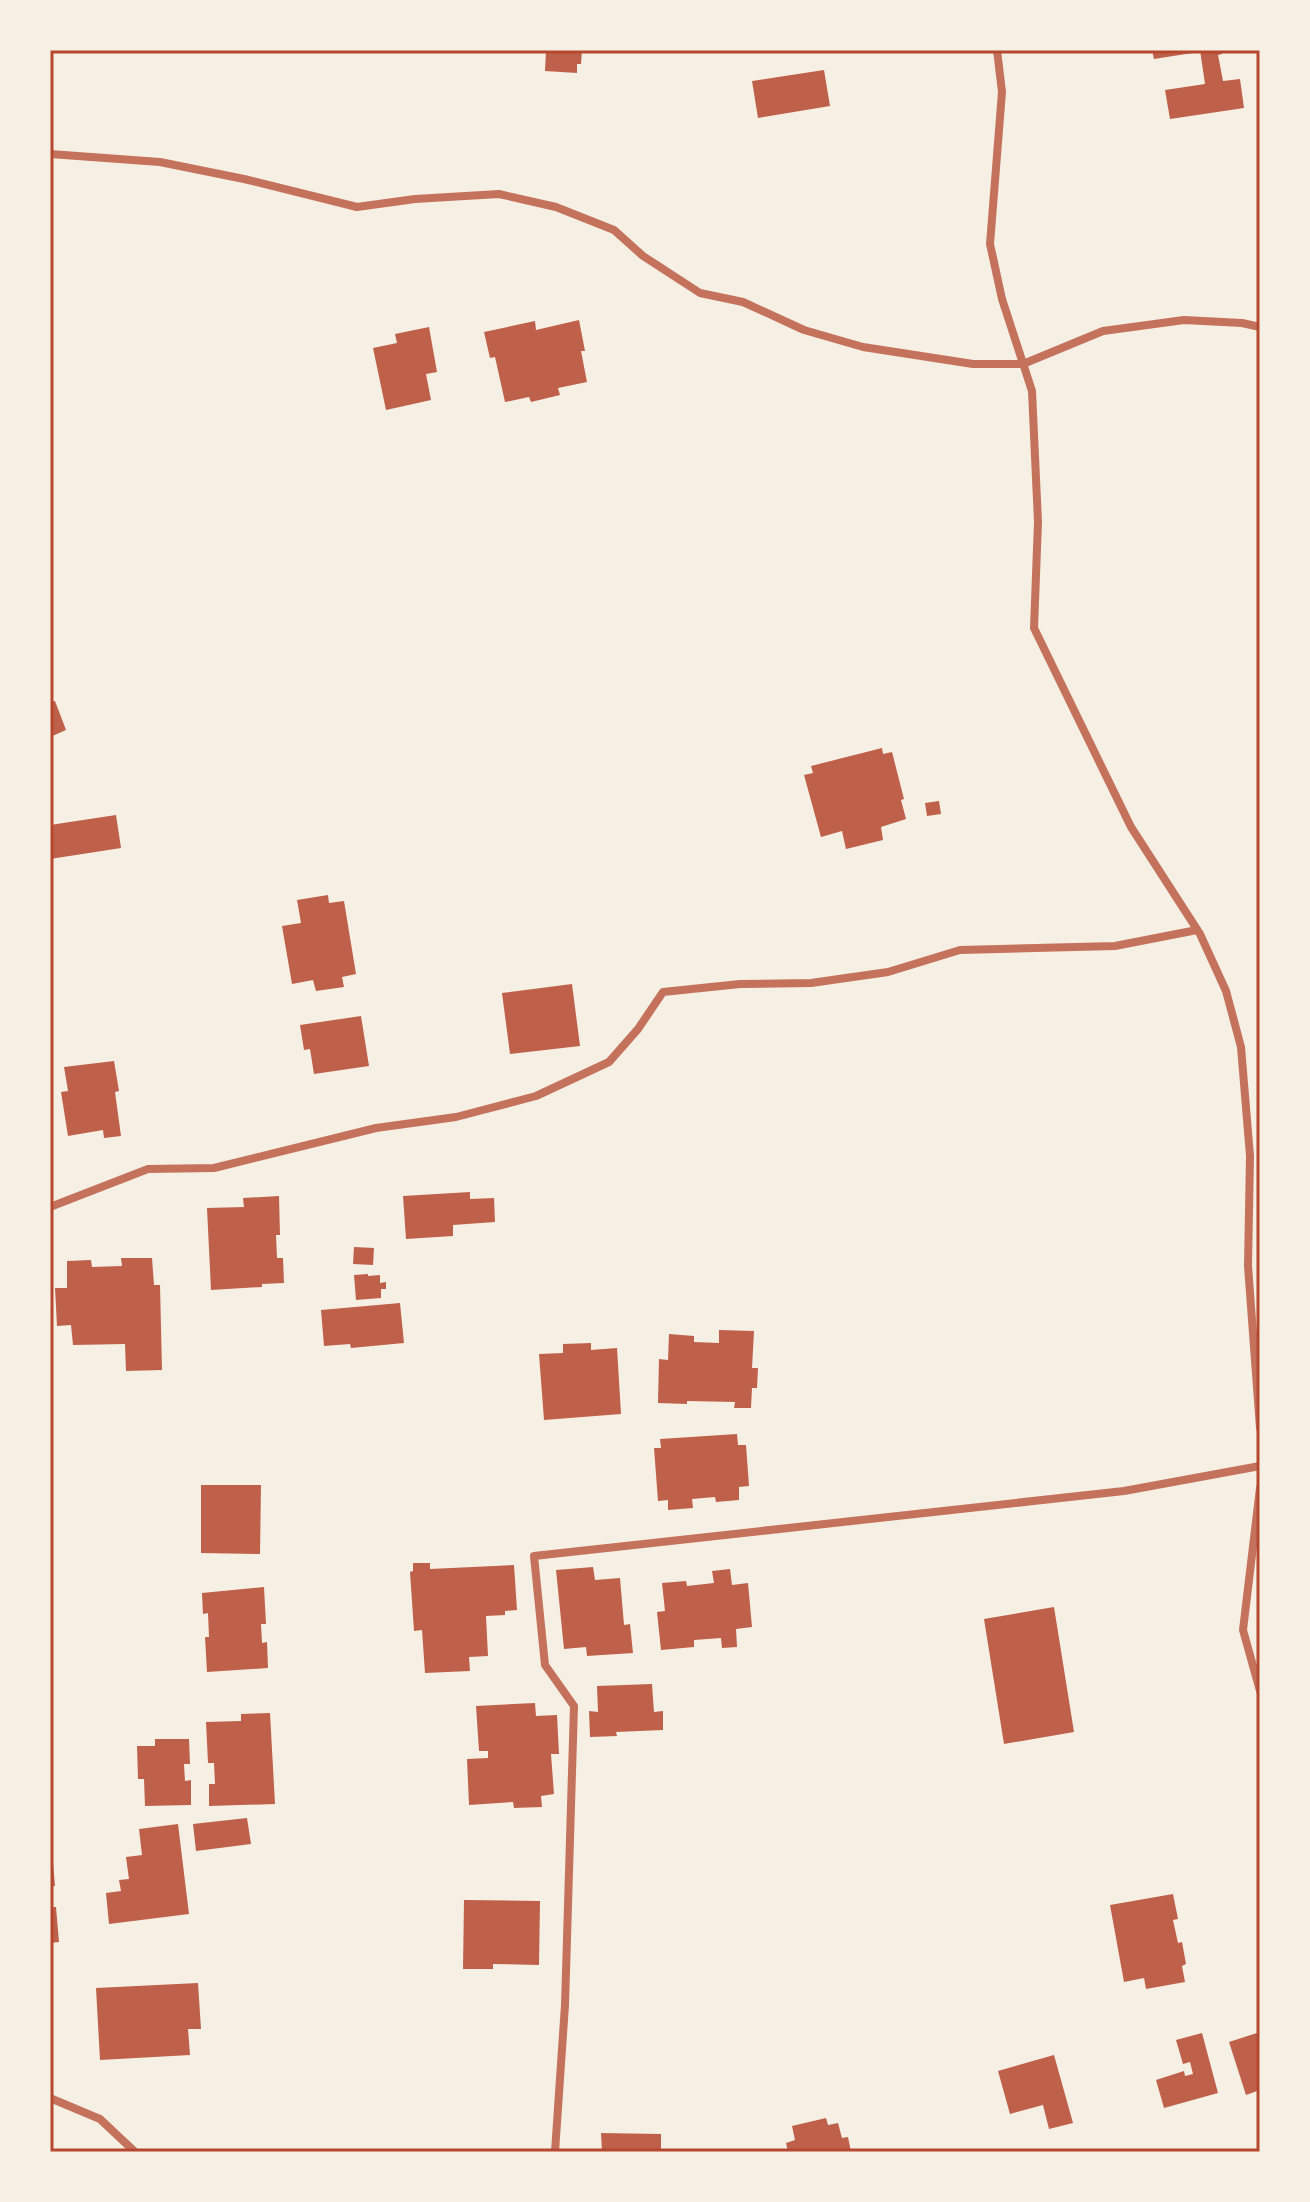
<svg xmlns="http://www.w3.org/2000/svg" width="1310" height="2202" viewBox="0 0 1310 2202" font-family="'Nunito Sans',sans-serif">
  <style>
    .building { fill: #bf614a }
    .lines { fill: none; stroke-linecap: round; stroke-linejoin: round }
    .minor { stroke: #c5725c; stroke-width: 8 }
    .neatline { fill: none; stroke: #b5482f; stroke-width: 3 }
  </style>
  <rect width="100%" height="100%" fill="#f6efe4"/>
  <g class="building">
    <path d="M546,50h36l-1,14h-4v9l-32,-2z"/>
    <path d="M1152,50h47v2l-45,7z"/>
    <path d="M1200,50h22v4l-4,1 5,26 17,-2 4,29 -74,11 -5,-29 40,-6z"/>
    <path d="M824,70l6,36 -72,12 -6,-37z"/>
    <path d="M579,320l6,31h-4l6,31 -29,6 2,7 -29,7 -2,-5 -24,5 -10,-45 -5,1 -6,-26 51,-11 1,9z"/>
    <path d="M429,327l8,45 -11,2 5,26 -45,10 -13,-62 24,-5 -2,-9z"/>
    <path d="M55,701l11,29 -16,7v-35z"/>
    <path d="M882,748l1,6 9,-2 12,47 -3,1 5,19 -25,8 2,13 -37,9 -4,-18 -21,6 -17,-62 9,-2 -2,-7z"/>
    <path d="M939,801l2,13 -14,2 -2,-13z"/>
    <path d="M116,815l5,33 -71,11v-34z"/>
    <path d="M328,895l1,8 15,-2 12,73 -14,3 2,10 -28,4 -3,-11 -21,4 -10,-58 19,-3 -4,-23z"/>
    <path d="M572,984l8,62 -70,8 -8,-61z"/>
    <path d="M361,1016l8,50 -55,8 -4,-25 -6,1 -4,-25z"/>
    <path d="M114,1061l5,30 -4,1 6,44 -17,2 -1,-8 -35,6 -7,-44 7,-1 -4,-24z"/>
    <path d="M470,1192v7l24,-1 1,24 -42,3v11l-47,3 -3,-43z"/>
    <path d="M279,1196l1,39h-4l1,23h6l1,25 -22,1v3l-51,3 -4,-82 37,-1 -1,-9z"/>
    <path d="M354,1247l20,1 -1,17 -20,-1z"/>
    <path d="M121,1258h31l2,27h6l2,85 -36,1 -1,-27 -52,1 -2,-20 -14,1 -2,-38h12v-27l24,-1 1,7 30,-1z"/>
    <path d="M368,1274v2l12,-1v8l6,-1v7h-5v9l-25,2 -2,-25z"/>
    <path d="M400,1303l4,40 -53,5 -1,-4 -26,2 -3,-36z"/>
    <path d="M719,1330l35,1 -2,37h6l-1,20h-5l-1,20h-17l1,-6 -48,-1v3l-29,-1 1,-44 9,1 1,-26 25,2v6l25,1z"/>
    <path d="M591,1343v7l26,-2 4,66 -77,6 -5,-66 24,-1v-9z"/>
    <path d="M737,1434l1,11h8l3,41 -10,1v13l-23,2 -1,-5 -23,2 1,9 -25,2v-10l-10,1 -4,-53h7l-1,-9z"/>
    <path d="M201,1485h60l-1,69 -59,-1z"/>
    <path d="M413,1563h17v6l84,-4 3,45 -12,1v4l-19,1 2,40 -19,1 1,14 -45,2 -3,-43 -8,1 -4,-59 3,-1z"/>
    <path d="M593,1567l2,13 25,-2 4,47 6,-1 3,29 -46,3 -1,-9 -22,2 -8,-79z"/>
    <path d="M730,1569l2,16 16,-2 4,44 -16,2 1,18 -15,1 -1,-10 -27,2v7l-33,3 -4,-38 8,-1 -3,-28 24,-2 1,5 27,-3 -2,-12z"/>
    <path d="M264,1587l2,37h-5l1,19 5,-1 1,26 -61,4 -2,-35h4l-1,-24 -5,1 -1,-21z"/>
    <path d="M1054,1607l20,125 -70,12 -20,-125z"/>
    <path d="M652,1684l2,28 9,-1v19l-47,2 1,4 -27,1 -1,-26 9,1 -1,-26z"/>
    <path d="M535,1703l1,13 21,-1 2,39h-8l3,40 -13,2 1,11 -28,1 -1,-6 -44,3 -2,-46 21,-1v-7h-9l-3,-45z"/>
    <path d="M270,1713l5,91 -66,2v-22h6l-1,-21h-6l-2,-41 35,-1v-7z"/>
    <path d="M155,1739h34l1,25h-6l1,17 6,-1v25l-46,1 -1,-27h-6l-1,-33h18z"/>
    <path d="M247,1818l4,26 -55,7 -3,-27z"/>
    <path d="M178,1824l11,90 -80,10 -3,-31 15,-2 -2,-11 10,-1 -3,-22 16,-2 -3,-26z"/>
    <path d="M53,1863l2,23h-5v-22z"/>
    <path d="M1173,1894l5,25 -5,1 5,23 4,-1 4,22 -4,2 3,16 -39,7 -2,-11 -20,4 -14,-77z"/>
    <path d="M464,1900l76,1 -1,64 -46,-1v5h-30z"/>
    <path d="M50,1907h6l3,35 -9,1z"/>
    <path d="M198,1983l3,46h-13l2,26 -90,5 -4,-72z"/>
    <path d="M1260,2032v58l-14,5 -17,-53z"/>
    <path d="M1202,2033l16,60 -54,15 -8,-28 28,-9 1,5 8,-2 -3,-12 -7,2 -7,-24z"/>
    <path d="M1054,2055l19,68 -24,6 -6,-24 -33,9 -12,-43z"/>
    <path d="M826,2118l2,7 10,-2 4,15 6,-1 3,15h-63l-2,-9 9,-3 -3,-14z"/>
    <path d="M601,2133l60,1v18h-59z"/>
  </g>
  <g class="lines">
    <g class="minor">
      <path d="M997,50l5,42 -12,152 12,55 30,92 6,131 -4,106 97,199 69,107 26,57 15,56 9,109 -2,110 12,162"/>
      <path d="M50,154l110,8 84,17 113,28 58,-8 84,-5 57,13 58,23 29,26 57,37 43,9 61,28 59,17 110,17h50l80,-33 81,-11 58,3 18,4"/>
      <path d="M50,1207l98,-38 66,-1 162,-40 80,-11 80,-21 73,-34 29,-33 25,-37 77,-8 71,-1 77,-11 72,-22 155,-4 82,-16"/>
      <path d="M1260,1488l-17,142 17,61"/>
      <path d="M50,2098l50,21 35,33"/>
      <path d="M555,2152l10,-147 9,-299 -29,-41 -11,-109 590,-65 136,-25"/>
    </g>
  </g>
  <rect width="1310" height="2202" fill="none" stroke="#f6efe4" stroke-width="104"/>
  <rect x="52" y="52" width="1206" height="2098" class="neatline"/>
</svg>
